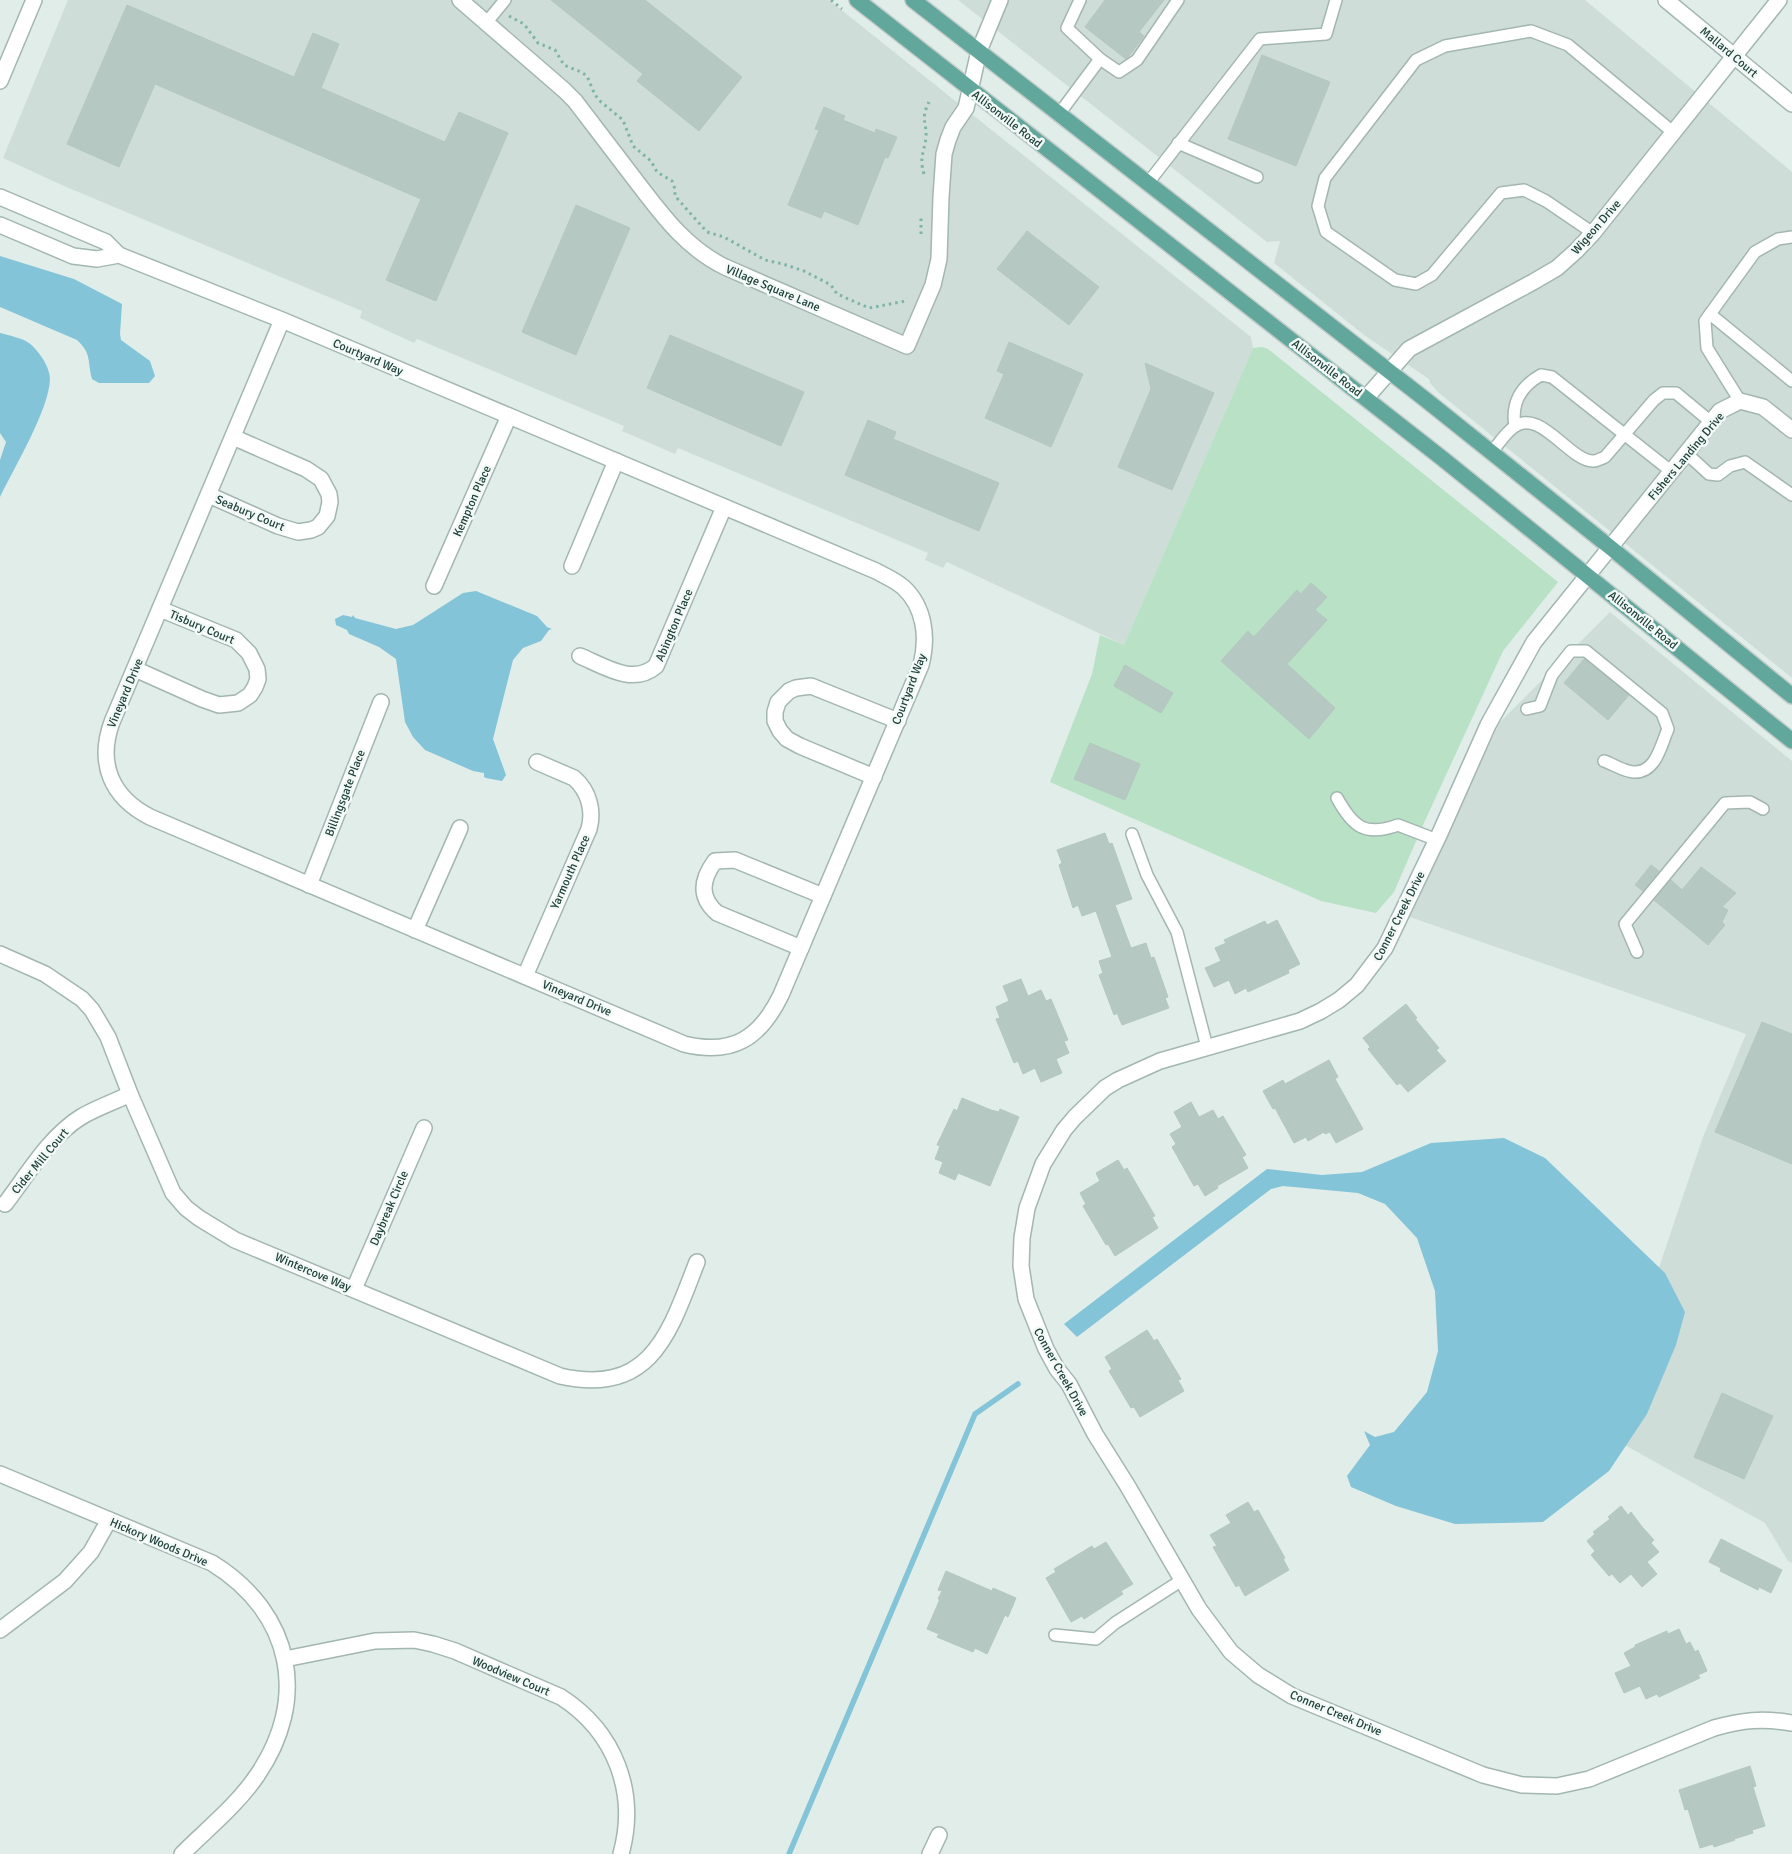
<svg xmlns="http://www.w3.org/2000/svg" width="1792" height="1854" viewBox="0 0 1792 1854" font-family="Signika,sans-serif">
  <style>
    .built { fill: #cfddd8 }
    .green { fill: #b8e1c6 }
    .water { fill: #83c4d8 }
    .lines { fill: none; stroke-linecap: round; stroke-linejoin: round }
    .stream { stroke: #83c4d8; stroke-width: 5.5 }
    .building { fill: #b6c8c2; stroke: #b3c7c0 }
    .service-casing { stroke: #a3b6b1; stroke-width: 14 }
    .minor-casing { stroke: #a3b6b1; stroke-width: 18 }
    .primary-casing { stroke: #c0cac8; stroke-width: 18 }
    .path { stroke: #7eb4a7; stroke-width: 3; stroke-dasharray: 2.5 4; stroke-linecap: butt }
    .service { stroke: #fff; stroke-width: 11 }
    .minor { stroke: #fff; stroke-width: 15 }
    .primary { stroke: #61a79b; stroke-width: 15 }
    .labels { text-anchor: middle; stroke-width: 5; stroke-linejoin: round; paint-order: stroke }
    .street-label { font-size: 12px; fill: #1f403a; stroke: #f2f9f6 }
  </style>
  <rect width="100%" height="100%" fill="#e1ede9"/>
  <g class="built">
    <path d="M68,0h761l422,337 2,11 -129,297 -177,-83 -4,6 -18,-8 3,-7 -250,-105 -3,6 -53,-23 2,-5 -207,-87 -3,4 -54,-25 2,-7 -298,-125 -61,-28z"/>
    <path d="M958,0h627l207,172v506l-353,-285 -9,-10 -1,-4 -65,-44 -90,-72 6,-22 -13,1z"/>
    <path d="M1610,612l182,149v802l-4,-2 -23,-38 -162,-90 100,-296 43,-103 -336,-117 89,-194z"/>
  </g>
  <path class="green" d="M1262,347l6,2 290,233 -55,69 -80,174 -29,67 -18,21 -55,-12 -271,-119 42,-108 8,-39 24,10 129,-297z"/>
  <g class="water">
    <path d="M0,256l74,23 48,25 -2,30 1,6 29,21 5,15 -6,7h-50l-7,-4c-5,-19 0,-25 -15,-39l-77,-33z"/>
    <path d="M0,333c8,2 22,5 29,10 10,8 21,24 21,36 -1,31 -36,89 -50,118v-37l6,-18 -6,-9z"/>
    <path d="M476,591l61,25 10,11 5,2 -3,1 -8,11 -18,7 -10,12 -20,79 13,36 -4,6 -16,-3 -2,-1v-4l-11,-2 -48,-21 -12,-13 -8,-15 -9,-63 -17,-12 -30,-13 -2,-4 -11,-5 -1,-6 8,-4 9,2 1,-2 2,3 41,11 17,-4 50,-32z"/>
    <path d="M1504,1138l41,20 120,115 20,39 -9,33 -29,69 -38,57 -66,51 -88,2 -59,-18 -45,-19 -4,-11 23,-31 -6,-14 11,6 19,-5 33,-40 11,-41 -3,-60 -18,-53 -32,-34 -27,-11 -75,-7 -12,3 -194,148 -13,-13 203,-155 55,6 40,-3 69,-29z"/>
  </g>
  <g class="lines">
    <path class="stream" d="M789,1854l186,-440 43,-30"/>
  </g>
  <g class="building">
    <path d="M551,0h94l97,77 -43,54 -62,-50 6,-7z"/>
    <path d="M1105,0h59l-25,32 5,4 -15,20 -3,3 -41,-32z"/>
    <path d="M127,5l167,72 19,-44 26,11 -18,44 124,54 14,-30 49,21 -72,168 -50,-21 35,-81 -266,-115 -36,83 -52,-23z"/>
    <path d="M1262,55l68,27 -34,84 -68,-27z"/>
    <path d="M824,107l21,9 -2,4 32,13 1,-4 21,8 -9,21 -3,-1 -27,68 -34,-14 -3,7 -33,-13 31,-75 -4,-1z"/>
    <path d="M576,205l54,23 -54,127 -54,-23z"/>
    <path d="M1027,231l72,56 -30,38 -72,-56z"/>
    <path d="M670,335l134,57 -23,54 -134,-58z"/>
    <path d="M1009,342l74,32 -32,73 -66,-29 19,-44 -7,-3z"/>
    <path d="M1145,363l69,30 -42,97 -54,-23 33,-78z"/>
    <path d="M868,420l28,12 -3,7 106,44 -20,48 -134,-56z"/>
    <path d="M1311,583l16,14 -12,13 12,10 -40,44 48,44 -26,31 -88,-78 27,-30 6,6 43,-47 4,4z"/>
    <path d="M1584,659l45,36 -21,25 -44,-37z"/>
    <path d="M1125,665l48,28 -12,20 -47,-27z"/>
    <path d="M1090,743l50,21 -15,36 -51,-21z"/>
    <path d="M1105,833l4,11 3,-1 20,56 -17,6 16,43 15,-5 5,15 3,-1 14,40 -3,1 4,10 -47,17 -5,-12 -3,2 -15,-40 4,-2 -4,-12 13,-4 -16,-46 -14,5 -4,-11 -5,3 -14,-43 3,-2 -5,-13z"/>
    <path d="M1651,865l8,6 -16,20 -8,-6z"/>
    <path d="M1701,867l35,26 -14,14 6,3 -6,12 3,3 -17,20 -54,-45 17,-20 11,10z"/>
    <path d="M1277,920l23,44 -12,6 1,3 -41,19 -2,-4 -11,6 -6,-14 -15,7 -9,-19 16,-7 -6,-13 11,-5 -2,-3 41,-19 2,4z"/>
    <path d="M1021,979l7,17 13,-6 5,11 5,-2 17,41 -4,1 5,12 -13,6 6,14 -21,9 -6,-14 -12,6 -5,-13 -4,2 -18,-44 4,-1 -4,-11 13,-6 -6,-15z"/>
    <path d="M1406,1004l11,14 -2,1 24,29 -3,2 10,11 -38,31 -8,-9 -3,2 -29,-36 2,-2 -7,-9z"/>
    <path d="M1762,1022l30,12v130l-77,-32z"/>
    <path d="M1329,1060l9,17 -3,2 28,50 -27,14 -6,-11 -5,2 -1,-2 -16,9 -2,-4 -12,6 -19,-35 -2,1 -10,-18 20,-11 2,4z"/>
    <path d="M962,1098l29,12 8,2 1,-3 19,8 -29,69 -32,-13 -3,7 -16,-7 4,-11 -8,-3 5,-13 -3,-1 17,-36 3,2z"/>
    <path d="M1191,1102l8,15 14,-7 5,9 5,-3 23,39 -4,2 6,11 -31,18 1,2 -13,8 -7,-12 -4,2 -22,-39 4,-3 -6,-10 12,-7 -8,-15z"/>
    <path d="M1118,1160l6,10 3,-2 28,48 -3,1 6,11 -43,28 -7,-12 -2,1 -23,-39 3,-2 -6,-11 20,-12 -4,-8z"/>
    <path d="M1147,1330l7,11 3,-2 24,40 -3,1 6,11 -44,26 -6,-10 -3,1 -22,-37 3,-2 -7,-12z"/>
    <path d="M1722,1393l51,23 -29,63 -50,-22z"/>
    <path d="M1248,1502l6,10 4,-2 27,48 -2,1 6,11 -44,26 -6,-11 -3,2 -23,-40 4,-1 -7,-11 21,-12 -5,-8z"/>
    <path d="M1621,1506l7,9 3,-3 12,16 11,12 -3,3 8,9 -12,10 10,12 -15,13 -11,-13 -11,9 -8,-9 -3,2 -18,-21 4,-4 -8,-10 8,-7 -2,-2 17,-13 -2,-2z"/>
    <path d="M1721,1539l61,31 -11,23 -12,-6 -1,3 -38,-19 1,-3 -12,-6z"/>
    <path d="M1106,1542l27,42 -12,7 2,3 -39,25 -2,-3 -11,6 -25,-44 10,-6 -2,-3 38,-23 2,3z"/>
    <path d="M946,1571l46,20 1,-3 23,10 -8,19 -3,-2 -18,39 -12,-6 -2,4 -17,-7 -19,-8 2,-3 -12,-5 13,-30h-2l4,-8 -4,-1z"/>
    <path d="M1679,1629l7,15 4,-2 5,10 3,-2 9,21 -9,4 2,3 -41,19 -2,-3 -11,5 -6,-13 -16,7 -9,-20 16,-7 -7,-13 11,-6v-2l32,-14 1,3z"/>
    <path d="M1750,1766l6,20 -3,1 12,39 -13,4 1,3 -19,6 1,1 -21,7 -1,-3 -13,4 -12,-39 -3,1 -6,-20z"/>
  </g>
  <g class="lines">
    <g class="service-casing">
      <g id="service">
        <path d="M1080,0l-13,28 33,31 19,13 18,-12 41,-60"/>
        <path d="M486,23l19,-23"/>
        <path d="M1059,114l41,-55"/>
        <path d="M1178,143l79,34"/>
        <path d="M1148,183l112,-144 66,-5 10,-34"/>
        <path d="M1593,233l-47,-32 -22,-11 -23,3 -69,82 -16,9 -21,-4 -69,-48 -8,-26 7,-28 91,-118 29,-14 86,-15 37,14 106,88"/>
        <path d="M1710,314l82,67"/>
        <path d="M1740,401l-33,-53 -2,-27 50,-69 23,-13 14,-2"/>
        <path d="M1515,426c-4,-23 6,-40 26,-51l11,2 120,95"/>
        <path d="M1491,453c7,-8 14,-20 23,-26 26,-20 57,36 80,34 3,0 8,-3 11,-4l49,-57 9,-7h13l35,29"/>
        <path d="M1686,453l23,21 9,1 12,-9 15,-4 47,33"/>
        <path d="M1527,709l13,-3 12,-31 19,-24h15l76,62 6,16c-7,16 -12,44 -34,43 -9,0 -21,-8 -30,-11"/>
        <path d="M1337,798c16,29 28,39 61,27l39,15"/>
        <path d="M1132,834l15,41 30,57 30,115"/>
        <path d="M1637,952l-12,-28 100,-121 25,-1 13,7"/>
        <path d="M1055,1635l41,4 19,-16 67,-43"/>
      </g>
    </g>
    <g class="minor-casing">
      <g id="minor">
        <path d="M460,0l104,90 11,11c19,25 39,51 58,76 27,35 51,70 92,90l182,79 26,-61 6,-26 2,-62 3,-43 4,-14 5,-13 13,-19 13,-57 21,-51"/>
        <path d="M1666,0l126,104"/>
        <path d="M0,81l34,-81"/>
        <path d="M0,197l106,45 13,13 -22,4 -24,-3 -73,-31"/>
        <path d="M119,255l163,65 594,251c9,5 19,9 27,16 22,20 25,51 18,78l-140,330c-21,43 -48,61 -97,49l-534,-227c-39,-20 -53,-54 -38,-95l170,-402"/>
        <path d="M1366,398l43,-49 124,-67 24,-14 19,-17 17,-18 186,-233"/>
        <path d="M1792,430l-29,-23 -23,-6 -20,10 -186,231 -46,83 -48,108 -55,115 -28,37 -18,15 -18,11 -21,10 -140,40 -42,19 -13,8 -30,29 -11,13 -21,34 -16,44 -5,30 -1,28 5,33 20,50 11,20 12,15 26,50 32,51 72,124 32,43 27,23 34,21 191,79 39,10 35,1 32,-7 125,-51c29,-8 48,-10 78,-5"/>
        <path d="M209,495l69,31 20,6 13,-2 7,-3 9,-11 3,-14 -1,-8 -8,-15 -15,-10 -73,-32"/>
        <path d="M572,566l44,-105"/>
        <path d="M434,586l75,-170"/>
        <path d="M580,656c24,10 53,30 76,10l68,-159"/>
        <path d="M135,669l67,30 17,6 19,-2 12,-8 5,-8 3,-8 -1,-10 -8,-16 -13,-13 -76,-31"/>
        <path d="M874,777l-74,-31 -13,-7 -7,-8 -5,-10v-9l3,-10 11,-11 7,-3 15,-2 87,35"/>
        <path d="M309,885l72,-183"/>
        <path d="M415,930l45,-102"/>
        <path d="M801,948l-84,-35c-18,-16 -16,-33 -2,-52l20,-1 88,36"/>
        <path d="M0,954l45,20 37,25 10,11 16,27 22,57 43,99 13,15 13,10 36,22 325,136c92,21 110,-45 137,-114"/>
        <path d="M525,976l64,-147c5,-18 0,-38 -15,-51l-37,-16"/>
        <path d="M5,1204c23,-30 44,-67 76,-87 15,-9 33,-15 49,-23"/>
        <path d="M354,1289l70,-161"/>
        <path d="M0,1474l212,89c81,50 98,137 44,214 -20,29 -50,53 -74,77"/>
        <path d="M0,1630l65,-49 26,-29 18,-32"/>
        <path d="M285,1659l90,-18 39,-1 19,4 22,7 106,46c54,35 77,95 60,157"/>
        <path d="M930,1854l9,-19"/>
      </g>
    </g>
    <g class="primary-casing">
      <g id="primary">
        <path d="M857,0l586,459 349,282"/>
        <path d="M913,0l513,400 185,148 181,148"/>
      </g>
    </g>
    <g class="path">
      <path d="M831,0l11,9"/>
      <path d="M509,16l15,8 14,19 17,7 9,15 17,7 6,4 8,19 6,7 22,18 10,26 18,15 6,11 15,9 3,8v7l32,36 17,5 41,23 18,4 21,7 27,14 6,9 32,14 37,-7 1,-2"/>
      <path d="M924,174c-5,-16 0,-21 2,-36 1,-16 -6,-18 3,-36"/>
      <path d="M921,234v-19"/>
    </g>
    <use href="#service" class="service"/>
    <use href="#minor" class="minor"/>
    <use href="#primary" class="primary"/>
  </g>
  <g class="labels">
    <g class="street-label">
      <text transform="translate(1729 52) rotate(40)" y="4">Mallard Court</text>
      <text transform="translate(1007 119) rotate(38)" y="4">Allisonville Road</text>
      <text transform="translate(1596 227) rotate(-49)" y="4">Wigeon Drive</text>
      <text transform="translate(773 288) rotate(23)" y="4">Village Square Lane</text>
      <text transform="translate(368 357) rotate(23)" y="4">Courtyard Way</text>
      <text transform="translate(1327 368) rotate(38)" y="4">Allisonville Road</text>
      <text transform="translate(1686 456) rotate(-50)" y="4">Fishers Landing Drive</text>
      <text transform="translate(472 501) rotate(-66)" y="4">Kempton Place</text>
      <text transform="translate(250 513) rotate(23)" y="4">Seabury Court</text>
      <text transform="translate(1643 620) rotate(39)" y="4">Allisonville Road</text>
      <text transform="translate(674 625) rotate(-67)" y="4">Abington Place</text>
      <text transform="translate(202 627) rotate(23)" y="4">Tisbury Court</text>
      <text transform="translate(909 689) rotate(-69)" y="4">Courtyard Way</text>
      <text transform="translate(125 693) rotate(-67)" y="4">Vineyard Drive</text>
      <text transform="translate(345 793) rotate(-69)" y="4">Billingsgate Place</text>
      <text transform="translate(570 872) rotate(-66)" y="4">Yarmouth Place</text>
      <text transform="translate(1399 916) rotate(-63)" y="4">Conner Creek Drive</text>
      <text transform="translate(577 998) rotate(23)" y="4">Vineyard Drive</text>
      <text transform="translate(40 1161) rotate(-50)" y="4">Cider Mill Court</text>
      <text transform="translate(389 1208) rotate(-67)" y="4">Daybreak Circle</text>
      <text transform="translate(313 1272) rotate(23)" y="4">Wintercove Way</text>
      <text transform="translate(1061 1372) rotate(61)" y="4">Conner Creek Drive</text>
      <text transform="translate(159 1542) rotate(23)" y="4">Hickory Woods Drive</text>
      <text transform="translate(511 1676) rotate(23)" y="4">Woodview Court</text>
      <text transform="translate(1336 1713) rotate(23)" y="4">Conner Creek Drive</text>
    </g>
  </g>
</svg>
